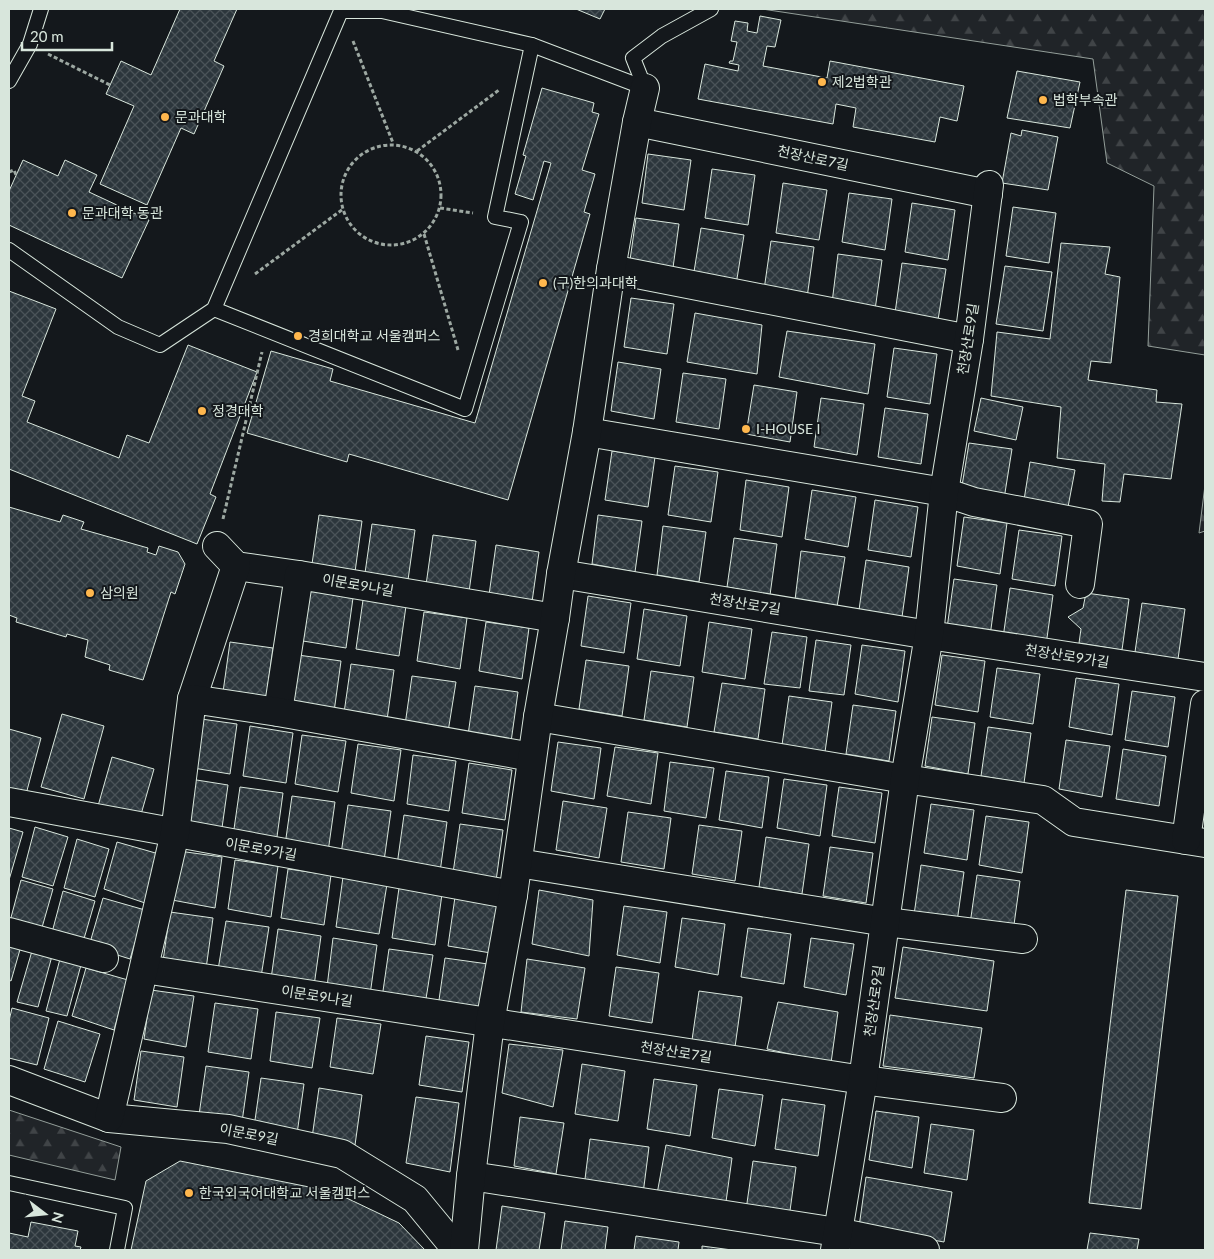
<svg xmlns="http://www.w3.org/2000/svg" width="1214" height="1259" viewBox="0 0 1214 1259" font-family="Lato,'Noto Sans KR',sans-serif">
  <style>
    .forest { fill: url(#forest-firs); stroke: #939e99 }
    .building { fill: url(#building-cross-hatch); stroke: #d8e6dc }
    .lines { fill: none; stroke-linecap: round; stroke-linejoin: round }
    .service-casing { stroke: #d8e6dc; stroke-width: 16 }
    .minor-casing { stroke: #d8e6dc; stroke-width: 30 }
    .path { stroke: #9da8a2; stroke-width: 3; stroke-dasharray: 4 2.5; stroke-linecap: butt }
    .service { stroke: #14181c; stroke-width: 14 }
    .minor { stroke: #14181c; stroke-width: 28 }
    .poi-dot { fill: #ffb74d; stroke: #14181c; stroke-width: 2 }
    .labels { text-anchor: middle; stroke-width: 4; stroke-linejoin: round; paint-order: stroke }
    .poi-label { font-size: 14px; fill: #d8e6dc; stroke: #14181c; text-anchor: start }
    .street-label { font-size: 14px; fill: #d8e6dc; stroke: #14181c }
  </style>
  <defs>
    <pattern id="forest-firs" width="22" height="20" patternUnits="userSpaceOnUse" patternTransform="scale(1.25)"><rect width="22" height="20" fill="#202428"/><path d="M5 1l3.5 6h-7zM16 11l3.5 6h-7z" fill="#404447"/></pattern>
    <pattern id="building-cross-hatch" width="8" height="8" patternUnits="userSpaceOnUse" patternTransform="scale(1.25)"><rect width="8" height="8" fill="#2c363c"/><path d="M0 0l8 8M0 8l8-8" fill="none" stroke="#4a5358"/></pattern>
  </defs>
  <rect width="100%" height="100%" fill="#14181c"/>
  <g class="forest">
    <path d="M762,9h443v346l-57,-9 6,-160 -47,-23 -14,-104z"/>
    <path d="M1205,485v46l-6,2z"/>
    <path d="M9,1110l112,37 -6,33 -106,-25z"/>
  </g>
  <g class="building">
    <path d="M180,9h57l-23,52 10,5 -30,68 -13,-6 -34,77 -47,-21 34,-78 -28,-12 15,-33 30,14z"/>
    <path d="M576,9h29l-5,10z"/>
    <path d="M760,16l21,4 -6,27 -8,-1 -4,20 64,12 3,-17 134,25 -7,35 -17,-4 -5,25 -82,-15 3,-19 -20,-4 -3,20 -135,-25 7,-35 33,7 1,-6 -10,-2 1,-2h3l4,-19 -6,-1 4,-20 13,2 -1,8 10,2z"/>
    <path d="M1017,71l63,11 -10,46 -63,-10z"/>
    <path d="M542,88l52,15 -2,9 7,2 -17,56 13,4 -11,38 6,2 -82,286 -159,-46 -2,8 -100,-29 24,-82 62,18 -3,12 145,42 76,-260 -7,-2 -11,39 -18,-6 11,-38 -3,-1z"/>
    <path d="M1022,130l36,7 -10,53 -46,-7 9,-50 10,3z"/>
    <path d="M648,154l43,6 -7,50 -42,-7z"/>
    <path d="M23,160l35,16 7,-16 32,15 -8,17 60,28 -27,58 -113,-53v-34z"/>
    <path d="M712,169l43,6 -7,50 -43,-7z"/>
    <path d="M783,183l44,7 -8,50 -43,-7z"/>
    <path d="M849,193l43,6 -7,51 -43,-8z"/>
    <path d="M912,203l43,7 -7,50 -43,-8z"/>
    <path d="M1013,207l43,6 -7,50 -43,-7z"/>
    <path d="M636,218l43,6 -7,51 -43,-8z"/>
    <path d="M701,228l43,7 -8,50 -43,-7z"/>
    <path d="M771,241l43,6 -7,51 -43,-8z"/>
    <path d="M1061,243l49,4 -5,27 15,3 -9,86 -20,-2 -3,19 69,10 -1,12 26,2 -11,75 -47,-5 -4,28 -18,-1 3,-37 -48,-6 4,-51 -70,-11 6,-64 53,7z"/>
    <path d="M838,254l44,6 -7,50 -43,-7z"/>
    <path d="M902,263l44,6 -8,51 -43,-7z"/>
    <path d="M1005,266l47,6 -9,59 -47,-7z"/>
    <path d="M9,291l47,18 -34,87 13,5 -8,21 92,36 8,-23 22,8 39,-98 69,27 -47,122 6,3 -19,47 -188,-75z"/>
    <path d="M631,298l43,6 -7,50 -43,-7z"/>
    <path d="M695,313l67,12 -5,49 -70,-12z"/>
    <path d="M787,331l88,13 -7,50 -89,-17z"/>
    <path d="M894,348l43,6 -7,50 -43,-7z"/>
    <path d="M618,362l43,7 -7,50 -43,-8z"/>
    <path d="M683,373l43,6 -7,50 -43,-7z"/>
    <path d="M754,385l43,7 -7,50 -44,-8z"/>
    <path d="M821,398l43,6 -7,51 -43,-8z"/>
    <path d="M981,398l42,9 -7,33 -42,-9z"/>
    <path d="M885,408l43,6 -7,50 -43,-7z"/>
    <path d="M969,443l43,6 -8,50 -43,-7z"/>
    <path d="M612,451l43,6 -7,50 -43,-7z"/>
    <path d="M1030,462l45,8 -7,37 -44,-7z"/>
    <path d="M675,466l43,6 -7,50 -43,-7z"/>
    <path d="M746,480l43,7 -7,50 -42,-7z"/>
    <path d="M812,490l44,7 -8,50 -43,-8z"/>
    <path d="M875,500l43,7 -7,50 -43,-7z"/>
    <path d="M9,507l51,15 3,-7 21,7 -3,7 67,19 -1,4 9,3 3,-9 19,6 7,12 -10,30 -4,-2 -28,88 -34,-10 1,-5 -25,-8 3,-17 -21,-6 -1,3 -50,-15 1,-4 -8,-3z"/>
    <path d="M319,515l43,6 -7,51 -43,-8z"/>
    <path d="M598,515l44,6 -7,51 -43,-8z"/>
    <path d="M964,517l43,6 -7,51 -43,-8z"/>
    <path d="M372,524l43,6 -7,50 -43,-7z"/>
    <path d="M663,526l43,6 -7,50 -42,-7z"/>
    <path d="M1019,530l43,6 -7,50 -43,-7z"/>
    <path d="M433,535l43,6 -7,51 -43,-7z"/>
    <path d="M734,538l43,6 -7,51 -43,-8z"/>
    <path d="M496,545l43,7 -7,50 -43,-7z"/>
    <path d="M801,551l44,6 -8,50 -42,-7z"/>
    <path d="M866,560l43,7 -7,50 -43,-7z"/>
    <path d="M954,579l43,6 -7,51 -43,-8z"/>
    <path d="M1010,588l43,7 -7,50 -43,-7z"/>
    <path d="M310,591l43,7 -7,50 -43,-7z"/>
    <path d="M1086,593l43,6 -7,51 -43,-7 2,-14 -13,-12 15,-9z"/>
    <path d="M588,596l43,7 -7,50 -43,-7z"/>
    <path d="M363,600l43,6 -7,50 -43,-7z"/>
    <path d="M1142,603l43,6 -7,50 -43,-7z"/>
    <path d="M644,609l43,7 -7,50 -43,-7z"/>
    <path d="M424,612l43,6 -7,51 -43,-8z"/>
    <path d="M486,622l43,6 -7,51 -43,-8z"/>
    <path d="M709,622l43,7 -7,50 -43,-7z"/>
    <path d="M772,632l35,5 -7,51 -36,-4z"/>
    <path d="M816,640l35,5 -7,50 -35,-4z"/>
    <path d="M230,642l43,6 -7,51 -43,-7z"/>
    <path d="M862,645l43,6 -7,51 -43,-8z"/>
    <path d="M298,655l43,6 -7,51 -43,-8z"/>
    <path d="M942,655l43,6 -7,51 -43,-7z"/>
    <path d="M586,660l43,6 -7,50 -43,-7z"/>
    <path d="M351,664l43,6 -7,50 -43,-7z"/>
    <path d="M997,668l43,6 -7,50 -43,-7z"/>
    <path d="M651,671l43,6 -7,50 -43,-7z"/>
    <path d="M412,676l44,6 -8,50 -43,-7z"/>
    <path d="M1076,678l43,6 -7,51 -43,-8z"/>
    <path d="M722,683l43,6 -7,50 -44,-7z"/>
    <path d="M475,686l43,6 -7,50 -43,-7z"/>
    <path d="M1132,691l43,6 -7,50 -43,-7z"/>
    <path d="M789,696l43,6 -7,50 -43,-7z"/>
    <path d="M853,705l43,6 -7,50 -43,-7z"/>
    <path d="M62,714l42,12 -20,73 -43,-12z"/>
    <path d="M932,717l43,6 -7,51 -43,-8z"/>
    <path d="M194,718l43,6 -7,50 -43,-7z"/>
    <path d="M250,726l43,7 -7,50 -43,-7z"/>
    <path d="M988,727l43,6 -7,50 -43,-7z"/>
    <path d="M9,729l32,9 -16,60 -16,-4z"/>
    <path d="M302,735l44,6 -8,51 -43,-8z"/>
    <path d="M1066,740l44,6 -8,51 -43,-8z"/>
    <path d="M558,742l43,6 -7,51 -43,-8z"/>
    <path d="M358,744l43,6 -7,51 -43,-8z"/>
    <path d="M615,747l43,6 -7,51 -44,-8z"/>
    <path d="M1123,749l43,7 -7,50 -43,-7z"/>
    <path d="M413,755l43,6 -7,50 -42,-7z"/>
    <path d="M112,757l42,12 -14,49 -42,-12z"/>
    <path d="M670,762l44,6 -8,50 -42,-7z"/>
    <path d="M469,763l43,7 -7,50 -43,-7z"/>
    <path d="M726,771l43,6 -7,51 -43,-8z"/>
    <path d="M184,778l44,7 -7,50 -43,-7z"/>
    <path d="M784,779l43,6 -7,51 -43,-8z"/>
    <path d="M240,787l43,6 -7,51 -43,-8z"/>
    <path d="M839,787l43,6 -7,50 -43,-7z"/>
    <path d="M292,796l43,6 -7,50 -43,-7z"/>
    <path d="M563,801l44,7 -8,50 -43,-8z"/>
    <path d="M931,804l43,6 -7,50 -43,-7z"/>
    <path d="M348,805l43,6 -7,50 -43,-7z"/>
    <path d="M628,812l43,6 -7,51 -43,-7z"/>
    <path d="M404,815l43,7 -7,50 -43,-7z"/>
    <path d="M986,816l43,6 -7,51 -43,-8z"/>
    <path d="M460,824l43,6 -7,51 -43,-8z"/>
    <path d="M699,825l43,6 -7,50 -43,-7z"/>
    <path d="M35,827l33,10 -15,49 -31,-9z"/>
    <path d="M9,828l14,4 -14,48z"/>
    <path d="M766,837l43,7 -7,50 -43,-7z"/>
    <path d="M77,839l32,10 -14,48 -31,-9z"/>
    <path d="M117,842l42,12 -14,49 -41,-14z"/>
    <path d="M830,847l43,6 -7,50 -43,-7z"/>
    <path d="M179,851l43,6 -7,51 -43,-8z"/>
    <path d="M235,860l43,6 -7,51 -43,-8z"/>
    <path d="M921,865l43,7 -7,50 -43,-7z"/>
    <path d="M288,869l43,6 -7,50 -43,-7z"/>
    <path d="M977,875l43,6 -7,51 -43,-8z"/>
    <path d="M343,877l44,7 -8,50 -43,-7z"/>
    <path d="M21,880l32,9 -14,49 -30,-13z"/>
    <path d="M399,888l43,6 -7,51 -43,-7z"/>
    <path d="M539,890l54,10 -4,56 -57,-12z"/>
    <path d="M1126,890l52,6 -37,313 -52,-6z"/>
    <path d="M63,891l32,10 -14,48 -31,-9z"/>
    <path d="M455,897l43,6 -7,50 -43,-7z"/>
    <path d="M103,898l42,12 -15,49 -41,-13z"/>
    <path d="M624,906l43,6 -7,51 -43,-8z"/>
    <path d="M170,912l43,6 -7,51 -43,-8z"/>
    <path d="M682,918l43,6 -7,51 -43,-8z"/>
    <path d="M226,921l43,6 -8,50 -43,-7z"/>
    <path d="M748,928l43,6 -7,50 -43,-7z"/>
    <path d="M278,929l43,7 -7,50 -43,-7z"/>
    <path d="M333,938l44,7 -7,50 -43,-8z"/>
    <path d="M811,938l43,6 -8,51 -42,-8z"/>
    <path d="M9,943l12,3 -10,35 -2,-1z"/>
    <path d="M903,947l91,14 -7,50 -92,-13z"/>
    <path d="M389,949l44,6 -8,50 -43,-7z"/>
    <path d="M32,951l20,5 -14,51 -21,-5z"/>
    <path d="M445,958l43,6 -7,50 -43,-7z"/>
    <path d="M60,959l21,6 -14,51 -21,-5z"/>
    <path d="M527,959l58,9 -8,51 -56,-7z"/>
    <path d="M616,967l43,6 -7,50 -43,-7z"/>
    <path d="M86,968l42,12 -14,50 -42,-14z"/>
    <path d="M151,990l43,6 -8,51 -42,-8z"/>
    <path d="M699,991l43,6 -7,50 -43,-7z"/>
    <path d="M778,1002l60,10 -7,51 -64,-14z"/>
    <path d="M215,1003l43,6 -7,50 -43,-7z"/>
    <path d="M12,1008l37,10 -12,47 -28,-7v-37z"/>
    <path d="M276,1012l44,6 -8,50 -42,-7z"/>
    <path d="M890,1015l92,13 -8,50 -91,-12z"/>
    <path d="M337,1018l44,6 -8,50 -43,-7z"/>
    <path d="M58,1021l42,13 -15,48 -41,-13z"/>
    <path d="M426,1036l43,6 -7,50 -43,-7z"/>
    <path d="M509,1044l54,6 -10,57 -51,-14z"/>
    <path d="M141,1051l43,6 -7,50 -43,-7z"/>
    <path d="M582,1064l43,7 -7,50 -43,-7z"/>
    <path d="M206,1066l43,6 -7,50 -43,-7z"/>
    <path d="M261,1078l43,6 -7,50 -43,-7z"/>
    <path d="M654,1079l43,6 -7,51 -43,-7z"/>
    <path d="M319,1088l43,7 -7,50 -43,-7z"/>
    <path d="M719,1089l44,6 -8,51 -43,-8z"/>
    <path d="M416,1097l43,6 -9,69 -44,-9z"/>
    <path d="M782,1099l43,6 -7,51 -43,-7z"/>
    <path d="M876,1111l43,6 -7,51 -43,-8z"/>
    <path d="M520,1117l44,6 -8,51 -42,-8z"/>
    <path d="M931,1124l43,6 -7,50 -43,-7z"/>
    <path d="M590,1139l59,8 -6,47 -59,-7z"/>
    <path d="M666,1145l66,13 -7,51 -68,-15z"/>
    <path d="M180,1161l154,31 65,31 26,27h-294l15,-69z"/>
    <path d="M753,1161l43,6 -7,51 -43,-8z"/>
    <path d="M866,1177l86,15 -8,50 -85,-15z"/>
    <path d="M502,1206l43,7 -6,37h-43z"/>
    <path d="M565,1221l43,6 -3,23h-44z"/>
    <path d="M31,1222l47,9 -3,15 6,1 -1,3h-71v-17l19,4z"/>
    <path d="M1090,1233l49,6 -2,11h-50z"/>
    <path d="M636,1236l43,6 -1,8h-44z"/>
    <path d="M702,1246l30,4h-30z"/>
  </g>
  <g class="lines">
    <g class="service-casing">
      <g id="service">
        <path d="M9,81l21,-37 11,-35"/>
        <path d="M645,88l-12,-30 29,-22 49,-27"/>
        <path d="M9,250l109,77 42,18 54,-36 127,-298h41l150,34 113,43"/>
        <path d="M214,309l251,100 56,-187 -26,-5 37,-172"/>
        <path d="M9,1183l116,25 -8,42"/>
      </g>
    </g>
    <g class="minor-casing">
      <g id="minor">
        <path d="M637,122l351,72"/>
        <path d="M611,269l358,70"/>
        <path d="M587,432l357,60 30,10 114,22 -8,60"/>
        <path d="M236,566l63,9"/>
        <path d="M561,574l368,61 276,42"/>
        <path d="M192,699l44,-133 -19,-20"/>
        <path d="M278,712l21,-137 256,43"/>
        <path d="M538,717l367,62 138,21 31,22 131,21"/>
        <path d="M9,802l504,93"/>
        <path d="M1186,840l19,-136"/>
        <path d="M518,863l368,59 137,17"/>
        <path d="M9,932l95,26"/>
        <path d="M144,969l719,111 139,18"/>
        <path d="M9,1080l100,38 119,11 114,25 73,45 42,51"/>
        <path d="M109,1118l66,-285 17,-134 86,13 254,45"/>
        <path d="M471,1176l366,56 88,18"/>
        <path d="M464,1250l7,-74 19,-153 23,-128 25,-178 17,-99 6,-44 26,-142 24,-163 26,-147 8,-34"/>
        <path d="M835,1250l28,-170 42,-301 24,-144 15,-143 25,-153 20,-154"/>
      </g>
    </g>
    <g class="path">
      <path d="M353,41l40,102"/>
      <path d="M48,54l62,31"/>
      <circle cx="391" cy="195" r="50"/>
      <path d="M417,151l82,-61"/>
      <path d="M9,172l5,-2 2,5"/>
      <path d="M440,208l33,5"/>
      <path d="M424,234l34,116"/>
      <path d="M255,274l88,-65"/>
      <path d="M223,519l39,-167"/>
    </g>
    <use href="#service" class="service"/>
    <use href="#minor" class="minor"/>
  </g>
  <g class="poi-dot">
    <circle cx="822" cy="82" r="5"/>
    <circle cx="1043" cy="100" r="5"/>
    <circle cx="165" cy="117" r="5"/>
    <circle cx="72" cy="213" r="5"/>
    <circle cx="543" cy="283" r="5"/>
    <circle cx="298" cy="336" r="5"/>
    <circle cx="202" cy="411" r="5"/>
    <circle cx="746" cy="429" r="5"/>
    <circle cx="90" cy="593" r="5"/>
    <circle cx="189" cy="1193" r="5"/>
  </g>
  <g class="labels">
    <g class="poi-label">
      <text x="832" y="87">제2법학관</text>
      <text x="1053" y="105">법학부속관</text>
      <text x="175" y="122">문과대학</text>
      <text x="82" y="218">문과대학 동관</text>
      <text x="553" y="288">(구)한의과대학</text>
      <text x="308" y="341">경희대학교 서울캠퍼스</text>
      <text x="212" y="416">정경대학</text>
      <text x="756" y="434">I-HOUSE I</text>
      <text x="100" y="598">삼의원</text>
      <text x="199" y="1198">한국외국어대학교 서울캠퍼스</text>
    </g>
    <g class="street-label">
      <text transform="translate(813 158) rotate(12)" y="5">천장산로7길</text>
      <text transform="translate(968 339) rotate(-81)" y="5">천장산로9길</text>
      <text transform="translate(358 585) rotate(10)" y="5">이문로9나길</text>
      <text transform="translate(745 604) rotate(9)" y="5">천장산로7길</text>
      <text transform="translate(1067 656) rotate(9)" y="5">천장산로9가길</text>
      <text transform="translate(261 849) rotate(10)" y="5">이문로9가길</text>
      <text transform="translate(317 996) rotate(9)" y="5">이문로9나길</text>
      <text transform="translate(874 1001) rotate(-82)" y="5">천장산로9길</text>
      <text transform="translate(676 1052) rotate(9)" y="5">천장산로7길</text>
      <text transform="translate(249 1134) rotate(11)" y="5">이문로9길</text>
    </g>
  </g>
  <rect width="1214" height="1259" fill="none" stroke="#d8e6dc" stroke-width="20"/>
  <g transform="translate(45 1214) rotate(106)" stroke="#14181c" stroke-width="4" paint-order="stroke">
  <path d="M0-4L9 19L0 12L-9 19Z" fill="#d8e6dc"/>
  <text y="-8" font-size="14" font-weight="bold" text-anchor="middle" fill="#d8e6dc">N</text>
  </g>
  <path d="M22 42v8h90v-8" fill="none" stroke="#d8e6dc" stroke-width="2.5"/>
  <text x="30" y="42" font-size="15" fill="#d8e6dc" stroke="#14181c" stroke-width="4" paint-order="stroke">20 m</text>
</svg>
